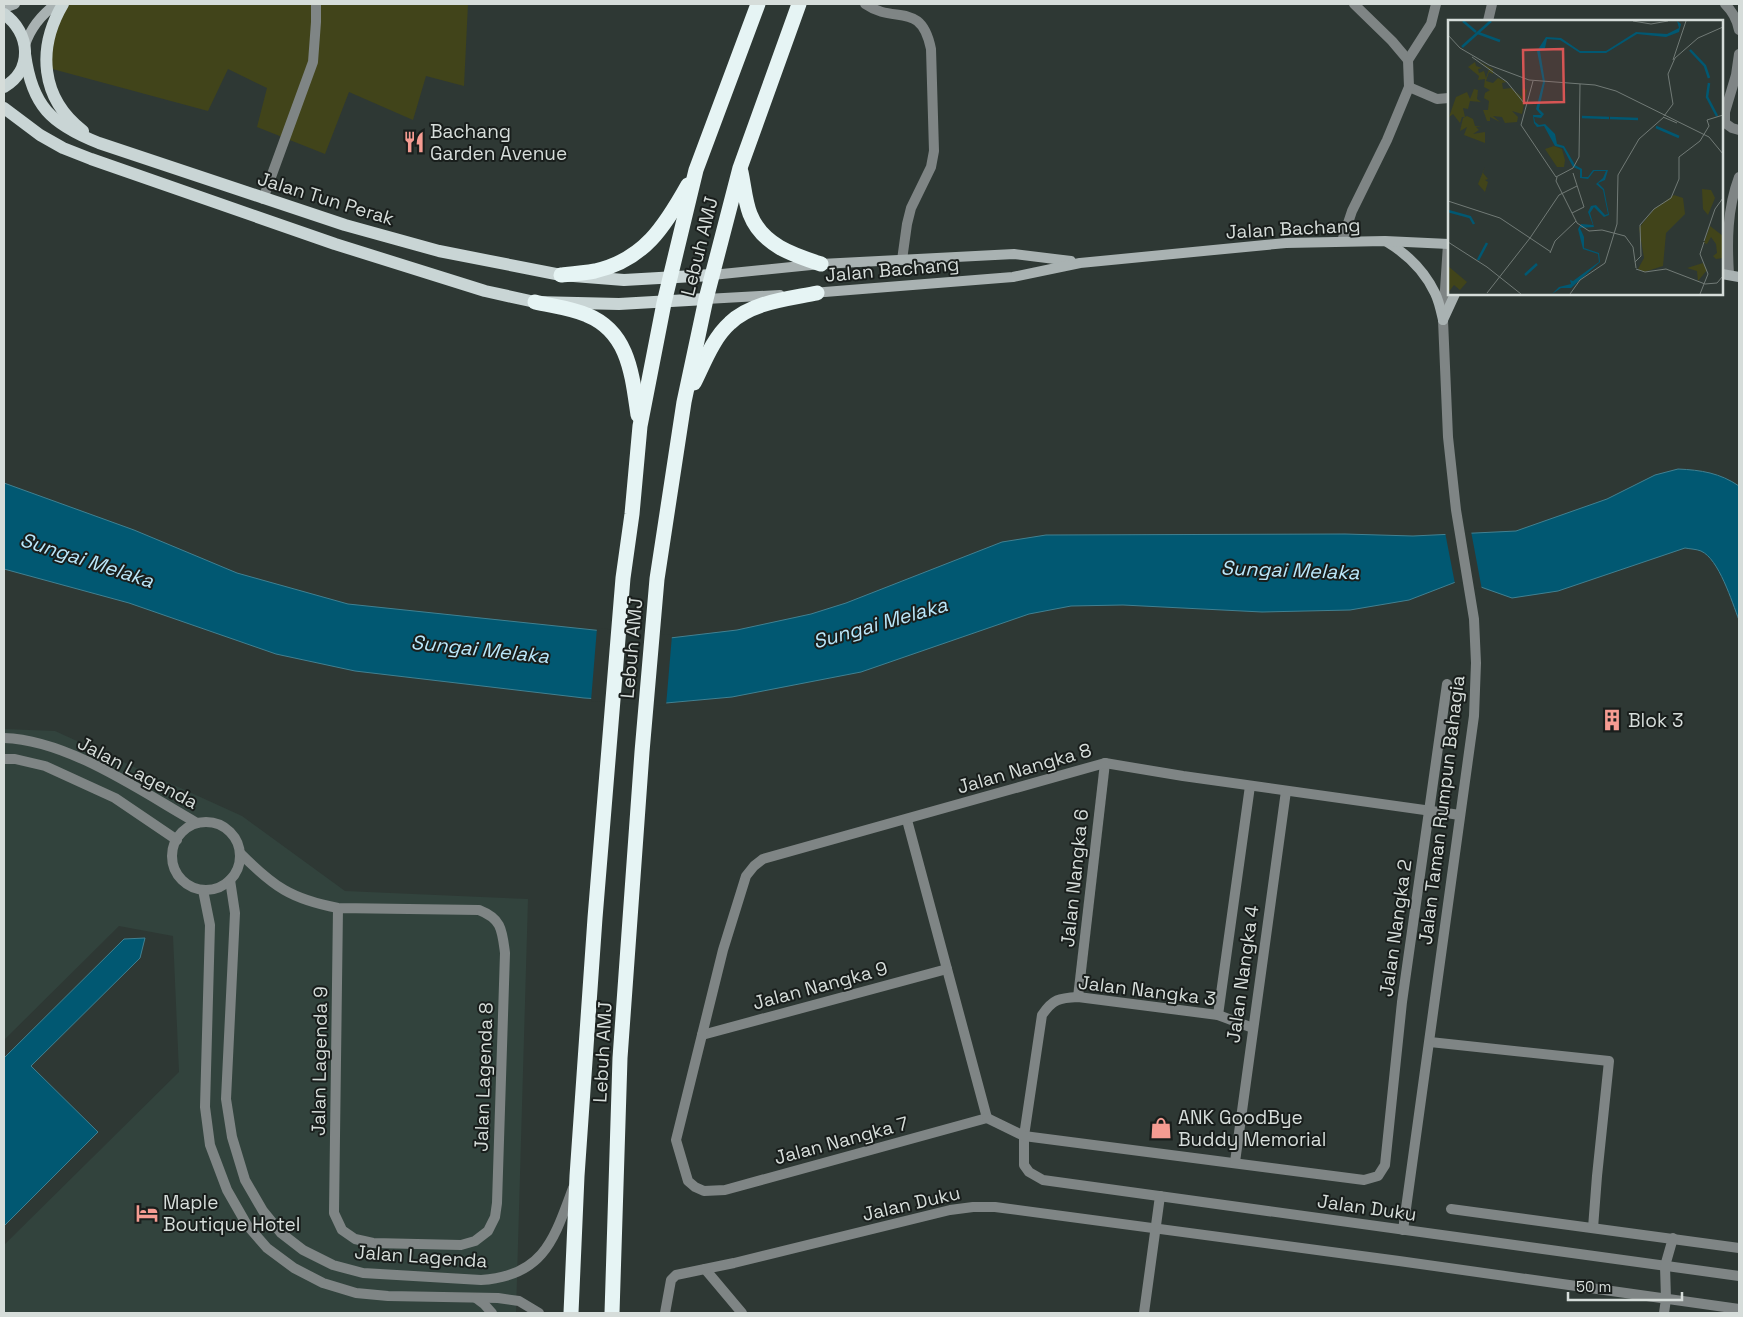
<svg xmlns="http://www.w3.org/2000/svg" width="1743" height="1317" viewBox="0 0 1743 1317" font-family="'Space Grotesk',sans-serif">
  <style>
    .built { fill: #32433d }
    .green { fill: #41441a }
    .water { fill: #015872; stroke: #418091 }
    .pier { fill: #2e3834 }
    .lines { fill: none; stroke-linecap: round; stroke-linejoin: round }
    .street { stroke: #7f8585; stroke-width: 10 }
    .secondary { stroke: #a9b2b2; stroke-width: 10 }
    .primary { stroke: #c9d5d5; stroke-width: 12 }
    .highway { stroke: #e6f4f4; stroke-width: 15 }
    .labels { text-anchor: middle; stroke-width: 4; stroke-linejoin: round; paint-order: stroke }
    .poi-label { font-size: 19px; fill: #d6ddda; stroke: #191e1c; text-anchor: start }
    .street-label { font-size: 19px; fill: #d6ddda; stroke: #191e1c }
    .water-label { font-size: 20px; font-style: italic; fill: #bbe7fa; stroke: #191e1c }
    .inset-river { fill: none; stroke: #015872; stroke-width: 2.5 }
    .inset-road { fill: none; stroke: #717a76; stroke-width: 1 }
    .view { fill: #d65554; fill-opacity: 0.15; stroke: #d65554; stroke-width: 2.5 }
    .inset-edge { fill: none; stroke: #d6ddda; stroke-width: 2.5 }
  </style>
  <rect width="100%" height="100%" fill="#2e3834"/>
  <path class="built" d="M4,729l51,2 187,85 103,75 183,8 -12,414h-512v-68l175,-173 -6,-136 -54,-10 -115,114z"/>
  <path class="green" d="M49,4h419l-4,82 -38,-10 -13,44 -64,-28 -24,62 -68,-27 10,-39 -39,-19 -20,42 -163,-44 9,-49z"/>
  <g class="water">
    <path d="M1678,469c23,1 42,4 61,17v134c-7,-18 -20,-61 -38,-69 -5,-2 -11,-2 -16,-3l-127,43 -46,7 -51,-18 -52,20 -59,10 -88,2 -139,-7 -52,1 -42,8 -168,58 -129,25 -66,6 -82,-5 -229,-27 -79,-17 -147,-51 -125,-34v-86l130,47 103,43 111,31 322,34 67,-8 74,-16 35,-11 156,-61 44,-7 299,-1 68,2 103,-5 91,-32 48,-24z"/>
    <path d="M145,938l-5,20 -109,108 67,66 -94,94v-168l120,-119z"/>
  </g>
  <g class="pier">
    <path d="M1471,531l11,59 -21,-8 -6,2 -10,-52z"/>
    <path d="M597,628l75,7 -6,71 -75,-5z"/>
  </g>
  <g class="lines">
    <g class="street">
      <path d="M865,4c30,21 56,-4 66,45l3,102 -3,16 -20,41 -4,16 -5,36"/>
      <path d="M1725,4c8,8 12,15 14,26"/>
      <path d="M1488,21l4,-17"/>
      <path d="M1739,54l-3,21 -11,37v11l7,5 7,2"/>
      <path d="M1408,60l23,-36 5,-20"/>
      <path d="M1409,87l28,12 12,-1"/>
      <path d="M263,199l50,-137 3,-40v-18"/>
      <path d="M1342,241l10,-30 35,-71 22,-53 -1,-27 -16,-19 -38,-37"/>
      <path d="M1729,275c-2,-33 -2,-66 10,-98"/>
      <path d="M4,738c65,2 138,54 193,85"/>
      <path d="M4,759h11l30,7 70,32 62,42"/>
      <path d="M907,820l80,298"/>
      <circle cx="206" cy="856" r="34"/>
      <path d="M240,853c34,34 51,46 98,55l141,2c23,9 23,20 26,43l-8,250 -2,14 -7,14 -13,10 -14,4 -88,-2 -18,-4 -13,-9 -8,-17 4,-305"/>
      <path d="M230,880l5,33 -9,186 6,38 13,43 18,31 18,22 22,17 30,15 30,8 118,7c63,-4 73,-41 92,-92"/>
      <path d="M203,890l7,35 -5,182 5,38 17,45 20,35 20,23 27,20 29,15 33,10 32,3 110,2 21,3 20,12"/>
      <path d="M1078,997l27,-234"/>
      <path d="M1218,1015l32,-229"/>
      <path d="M1253,1028l-35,-13 -140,-18c-19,1 -25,2 -36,18l-18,121v29l5,7 14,8 696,96"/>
      <path d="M702,1035l245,-66"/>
      <path d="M1430,1042l179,19 -12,115 -4,52"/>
      <path d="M987,1118l-262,72 -21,1 -9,-4 -7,-6 -12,-41 47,-190 23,-74 8,-10 9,-7 342,-96 78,13 277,39"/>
      <path d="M987,1118l37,18 340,44 14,-4 7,-11 17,-163 45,-318"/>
      <path d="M1235,1162l51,-371"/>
      <path d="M1451,1209l288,39"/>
      <path d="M1403,1230l71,-514 2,-53 -2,-44 -18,-109 -8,-73 -5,-117 5,-76"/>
      <path d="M705,1269l37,44"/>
      <path d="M476,1298l8,6 8,9"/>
      <path d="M665,1313l6,-33 5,-5 58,-12 216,-53 23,-3h22l404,54 340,48"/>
      <path d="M1144,1313l16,-117"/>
      <path d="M1664,1313l2,-14 -1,-33 8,-28"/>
    </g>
    <g class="secondary">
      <path d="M4,8l11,-4"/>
      <path d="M25,45c6,-18 16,-30 31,-41"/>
      <path d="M1387,242c20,12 38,30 48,51 4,8 6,18 8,27"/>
      <path d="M1722,274l17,3"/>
      <path d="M712,275l109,-11 193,-10 57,7"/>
      <path d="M812,293l201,-16 67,-14 206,-20 99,-2 64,3"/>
      <path d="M706,299l74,-4"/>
      <path d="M1443,320l12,-26"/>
    </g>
    <g class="primary">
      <path d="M63,4c-26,44 -23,94 20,127"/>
      <path d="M4,14c26,18 30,56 0,73"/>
      <path d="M25,54c7,52 26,70 74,89l246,82 94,26 122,24 63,5 88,-5"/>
      <path d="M4,108l36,27 23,13 28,11 244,85 150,47 50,11 84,2 87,-5"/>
    </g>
    <g class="highway">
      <path d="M741,172c3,14 4,29 9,42 12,31 43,41 71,50"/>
      <path d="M561,275c11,-1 23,-2 34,-4 49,-11 70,-45 93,-86"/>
      <path d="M535,302c17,4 36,6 52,13 42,17 45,60 51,100"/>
      <path d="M694,383c10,-20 19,-45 36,-60 22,-21 58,-24 87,-30"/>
      <path d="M571,1313l6,-137 18,-258 28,-340 9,-64 8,-88 24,-123 32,-133 62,-166"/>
      <path d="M612,1313l8,-255 22,-306 15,-173 27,-177 22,-103 34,-131 59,-164"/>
    </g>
  </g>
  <defs>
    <g id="restaurant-bare" transform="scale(1.725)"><path d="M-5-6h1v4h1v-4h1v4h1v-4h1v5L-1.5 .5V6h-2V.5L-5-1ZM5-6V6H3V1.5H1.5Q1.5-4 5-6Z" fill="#f59c92" stroke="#191e1c" stroke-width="2.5" paint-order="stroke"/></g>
    <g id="building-bare" transform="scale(1.725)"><path d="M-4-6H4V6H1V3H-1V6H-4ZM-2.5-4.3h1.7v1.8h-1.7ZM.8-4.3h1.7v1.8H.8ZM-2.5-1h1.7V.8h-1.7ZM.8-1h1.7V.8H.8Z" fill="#f59c92" stroke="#191e1c" stroke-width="2.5" paint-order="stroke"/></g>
    <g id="shop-bare" transform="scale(1.725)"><path d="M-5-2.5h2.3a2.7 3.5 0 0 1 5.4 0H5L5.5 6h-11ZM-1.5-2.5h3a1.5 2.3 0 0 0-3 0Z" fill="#f59c92" stroke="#191e1c" stroke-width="2.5" paint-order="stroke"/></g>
    <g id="hotel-bare" transform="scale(1.725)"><path d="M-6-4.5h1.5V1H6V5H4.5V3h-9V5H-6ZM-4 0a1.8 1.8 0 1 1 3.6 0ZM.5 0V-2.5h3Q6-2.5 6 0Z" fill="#f59c92" stroke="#191e1c" stroke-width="2.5" paint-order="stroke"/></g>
  </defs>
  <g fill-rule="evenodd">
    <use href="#restaurant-bare" x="414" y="142"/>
    <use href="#building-bare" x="1612" y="720"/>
    <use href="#shop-bare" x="1161" y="1128"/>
    <use href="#hotel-bare" x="147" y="1213"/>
  </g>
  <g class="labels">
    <g class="poi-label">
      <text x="430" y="138">Bachang<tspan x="430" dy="22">Garden Avenue</tspan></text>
      <text x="1628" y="727">Blok 3</text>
      <text x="1178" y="1124">ANK GoodBye<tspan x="1178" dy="22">Buddy Memorial</tspan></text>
      <text x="163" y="1209">Maple<tspan x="163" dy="22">Boutique Hotel</tspan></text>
    </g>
    <g class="street-label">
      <text transform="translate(326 198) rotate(17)" y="7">Jalan Tun Perak</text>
      <text transform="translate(1293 228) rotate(-3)" y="7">Jalan Bachang</text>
      <text transform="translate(699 246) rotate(-76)" y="7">Lebuh AMJ</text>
      <text transform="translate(892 269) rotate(-5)" y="7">Jalan Bachang</text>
      <text transform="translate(631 648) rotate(-85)" y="7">Lebuh AMJ</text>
      <text transform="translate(1024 768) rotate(-16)" y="7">Jalan Nangka 8</text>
      <text transform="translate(138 772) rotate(28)" y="7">Jalan Lagenda</text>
      <text transform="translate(1441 810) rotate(-83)" y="7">Jalan Taman Rumpun Bahagia</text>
      <text transform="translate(1074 878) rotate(-84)" y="7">Jalan Nangka 6</text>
      <text transform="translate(1395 928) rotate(-82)" y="7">Jalan Nangka 2</text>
      <text transform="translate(1242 974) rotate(-82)" y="7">Jalan Nangka 4</text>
      <text transform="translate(820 985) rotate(-15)" y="7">Jalan Nangka 9</text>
      <text transform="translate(1147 990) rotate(7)" y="7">Jalan Nangka 3</text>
      <text transform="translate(602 1052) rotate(-87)" y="7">Lebuh AMJ</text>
      <text transform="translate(319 1061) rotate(-89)" y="7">Jalan Lagenda 9</text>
      <text transform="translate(483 1077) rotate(-88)" y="7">Jalan Lagenda 8</text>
      <text transform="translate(841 1140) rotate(-15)" y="7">Jalan Nangka 7</text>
      <text transform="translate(911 1203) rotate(-13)" y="7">Jalan Duku</text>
      <text transform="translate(1367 1207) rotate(8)" y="7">Jalan Duku</text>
      <text transform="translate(421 1256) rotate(4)" y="7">Jalan Lagenda</text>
    </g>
    <g class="water-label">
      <text transform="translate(87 560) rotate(18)" y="7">Sungai Melaka</text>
      <text transform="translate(1290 570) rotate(2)" y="7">Sungai Melaka</text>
      <text transform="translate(880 623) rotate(-16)" y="7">Sungai Melaka</text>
      <text transform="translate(480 649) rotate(6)" y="7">Sungai Melaka</text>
    </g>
  </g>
  <g transform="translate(1448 20)">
    <rect width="275" height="275" fill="#2e3834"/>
    <path d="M30,41l15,8v5l-4,-2 -3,9 7,2 5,-5 9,4 -5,1 1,6 8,-1 11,9v-9l5,2 -5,24 -10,-3 6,6 -1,5 -12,1 -3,-6 -9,-1 7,6 -10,-5v4h-3l-4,-11h5l1,-9 -5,-3 1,-5 5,-3 -6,-3 1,-8 -7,1 1,-4 -11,-9 7,-5 1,4 6,2 -4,1 1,4 5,-2 2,7 3,-9zM26,69l4,1 -1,9 4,3 -11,-1 -2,8 -5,-1 2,9h-3l-2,6 -7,-9 -4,3 7,-20 11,-5 3,7zM19,96l6,3 2,7 7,1h-6l3,3 -6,4 12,-2v11l-21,-8 3,-8 -7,4 3,-13zM106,126l8,3 3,11 -1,7h-7l-12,-18zM37,147l-2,6 5,6 -3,1 3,2 -3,10 -7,-8zM254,169l9,1 4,8 -7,17 -5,-6zM226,175l9,3 2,16 -19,19 -3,33 -19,6 -6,-3 6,-11 -5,-30 15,-19zM262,206l13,10v22l-7,1 -3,-3 4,-3 -1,-9 -5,-7 -4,7 -3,-1zM255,243l4,7 -9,11 -1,-10 -10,-3zM0,246l19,16 -7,8 -6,-5 -6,8z" fill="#41441a"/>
    <path d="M229,1l4,3 -2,8 -13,5 -29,-3 -31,19h-26l-20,-13 -13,-1 -2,9 -5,3 5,31 -6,27 5,5 -3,4 -7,-1 1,5 4,3 6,-1 10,10 2,10 7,2 11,19 7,4v8h6l5,-7h15l-3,10 -7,3 6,6 5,26 -5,2 -10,-10 -4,6 4,14 -14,1 4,9v11l15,5 1,9 -29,26h-10l-9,6 7,-7 12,-3 -1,-4 3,1 26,-19 -1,-8 -15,-5 -5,-20 3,-5 12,1 -5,-13 3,-6 5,-1 9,10 3,-1 -5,-24 -7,-6 7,-6 3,-7h-12l-6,8 -8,-1v-8l-7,-3 -10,-19 -8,-2 -11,-20 -7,1 -3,-4 -1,-8h8l-5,-6 7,-27 -6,-31 9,-14 15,1 19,13h26l30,-19 31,2 12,-6z" fill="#015872"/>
    <path class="inset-river" d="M15,1l13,11M30,13l22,8M14,27l29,-26M242,30l15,16 4,12M261,63l-2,14 10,19M134,97l27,1M162,98l28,1M208,107l23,10M0,191l22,6 4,7M30,240l9,-17M77,255l12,-11"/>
    <path class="inset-road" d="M185,1l18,3 17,-3M0,15l12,13 29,17 40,15 66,5 21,6 93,46 14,17M24,37l35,25 17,21M225,40l13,-39M85,61l-12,44 35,52 17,-9 6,-11 1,-73M216,96l9,-12 -5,-30 7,-16 23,-20 25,-11M215,97l14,6M259,100l16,-5M109,157l-1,4 21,42 12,8 13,-1 23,6 8,11 3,21M0,181l52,17 51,34M124,193l12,-6 -11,-34M256,221l11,-32 8,-11M0,222l39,25 34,27M102,233l5,-12 21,-20M187,242l6,-6 -1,-31 14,-16 17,-11 8,-19v-22l21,-16 9,-15 -2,-6M188,249l9,3 21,-3 39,15 12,-1 6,-7M39,273l43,-55 29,-43 18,-9M122,274l10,-14 25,-17 12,-39 1,-49 21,-36 25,-22M252,274l8,-20 -8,-20 4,-12"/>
    <path class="view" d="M115,29l1,53 -40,1 -1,-53z"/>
    <rect width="275" height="275" class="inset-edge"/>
  </g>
  <rect width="1743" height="1317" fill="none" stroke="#d6ddda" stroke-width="10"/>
  <path d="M1568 1292v8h114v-8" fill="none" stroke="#d6ddda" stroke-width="2.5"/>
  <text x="1576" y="1292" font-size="15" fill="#d6ddda" stroke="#191e1c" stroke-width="4" paint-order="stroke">50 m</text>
</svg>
